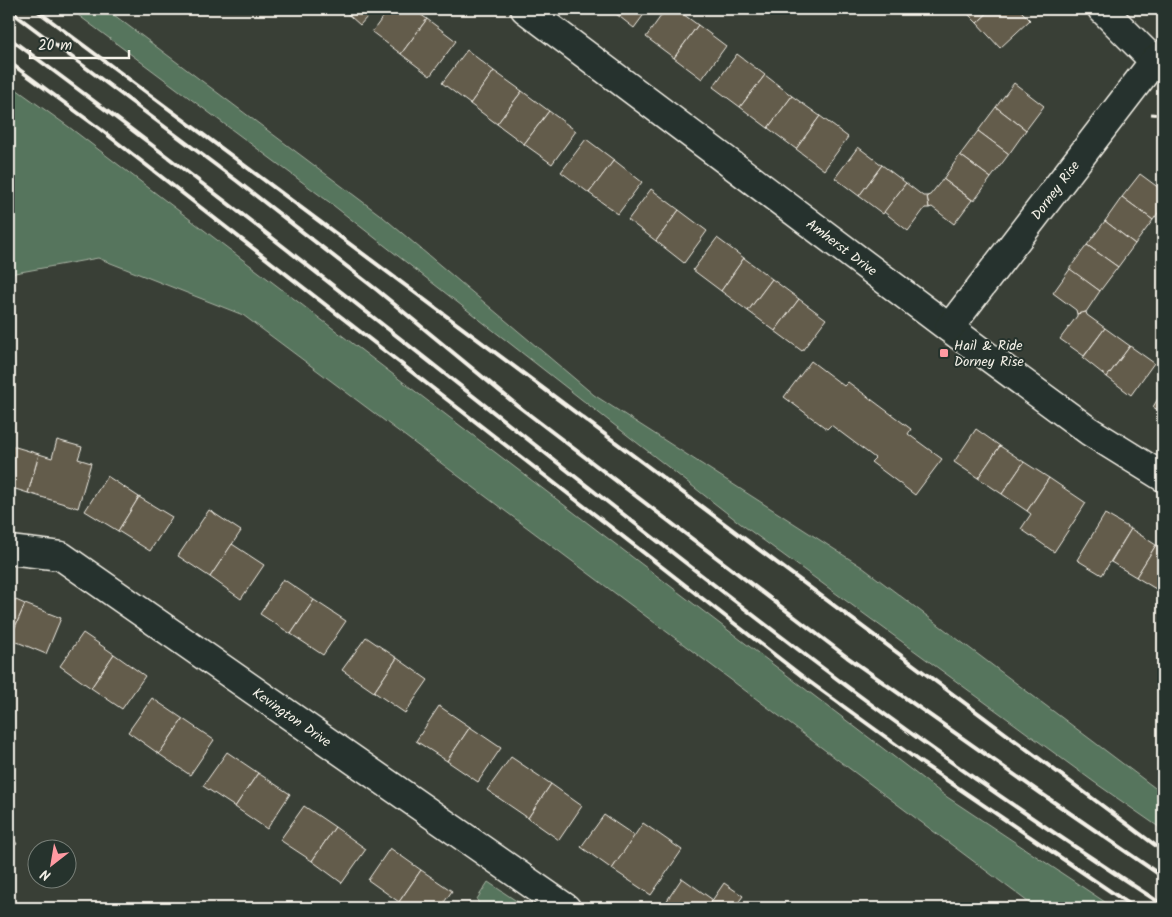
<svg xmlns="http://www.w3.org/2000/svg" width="1172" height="917" viewBox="0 0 1172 917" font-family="Kalam,sans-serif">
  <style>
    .green { fill: #57745d; stroke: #a6b2a2 }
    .building { fill: #645c4c; stroke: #f4f1e8 }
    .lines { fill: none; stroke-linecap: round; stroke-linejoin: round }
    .minor-casing { stroke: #f4f1e8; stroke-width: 31 }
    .path { stroke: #f4f1e8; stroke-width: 3; stroke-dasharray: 5 4; stroke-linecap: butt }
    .minor { stroke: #26332d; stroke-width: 28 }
    .rail { stroke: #f4f1e8; stroke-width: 4 }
    .poi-dot { fill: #ff9aa2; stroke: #26332d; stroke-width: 2 }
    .labels { text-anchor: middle; stroke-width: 4; stroke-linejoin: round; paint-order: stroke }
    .street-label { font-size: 14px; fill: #f4f1e8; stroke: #26332d }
    .poi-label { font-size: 14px; fill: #f4f1e8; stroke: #26332d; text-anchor: start }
  </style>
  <rect width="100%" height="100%" fill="#393f36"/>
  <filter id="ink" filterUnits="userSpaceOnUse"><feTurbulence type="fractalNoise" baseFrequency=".02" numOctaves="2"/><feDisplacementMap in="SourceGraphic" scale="10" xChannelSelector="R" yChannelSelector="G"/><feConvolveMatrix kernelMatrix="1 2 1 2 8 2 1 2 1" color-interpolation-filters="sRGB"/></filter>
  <g filter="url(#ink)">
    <g class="green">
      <path d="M70,9h36l277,208 211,178 268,172 301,227v36l-69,-48 -353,-258 -412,-322z"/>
      <path d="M9,84l60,43 875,668 170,113h-78l-793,-593 -145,-57 -83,15 -6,6z"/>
      <path d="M488,882l39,26h-47l-3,-9z"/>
    </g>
    <g class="building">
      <path d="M342,9h32l-14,16z"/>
      <path d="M389,9h24l14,10 -26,35 -29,-22z"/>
      <path d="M612,9h36l-14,19 -23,-18z"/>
      <path d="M666,9h10l22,16 -24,33 -28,-21z"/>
      <path d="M963,9h29l-15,14z"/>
      <path d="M992,9h27l11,11 -30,28 -23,-25z"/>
      <path d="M427,19l29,22 -26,35 -29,-22z"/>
      <path d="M698,25l28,21 -24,33 -28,-21z"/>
      <path d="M467,50l27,21 -24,33 -28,-21z"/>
      <path d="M737,54l28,21 -25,32 -27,-20z"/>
      <path d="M494,71l28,20 -25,33 -27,-20z"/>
      <path d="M765,75l27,21 -24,32 -28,-21z"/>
      <path d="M1014,83l30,23 -18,24 -30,-23z"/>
      <path d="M522,91l27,20 -25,33 -27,-20z"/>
      <path d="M792,96l28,20 -24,33 -28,-21z"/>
      <path d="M996,107l30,23 -17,24 -31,-23z"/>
      <path d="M549,111l27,20 -24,33 -28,-20z"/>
      <path d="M820,116l28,21 -24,33 -28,-21z"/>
      <path d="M978,131l31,23 -18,24 -31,-23z"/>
      <path d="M586,139l28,21 -25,33 -28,-21z"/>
      <path d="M858,147l24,18 -23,31 -24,-18z"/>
      <path d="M960,155l31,23 -17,23 -31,-22z"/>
      <path d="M614,160l28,22 -24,32 -29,-21z"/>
      <path d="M882,165l24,18 -23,31 -24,-18z"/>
      <path d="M1140,174l23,17v15l-10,14 -31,-23z"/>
      <path d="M943,179l29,21 -18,24 -22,-17 -3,1 -2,-12 3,-1z"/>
      <path d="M906,183l17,13h4l2,12h-4l-17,23 -24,-19z"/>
      <path d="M651,189l28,21 -23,31 -28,-21z"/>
      <path d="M1122,197l31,23 -18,24 -30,-23z"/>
      <path d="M679,210l28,21 -23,32 -28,-22z"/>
      <path d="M1105,221l30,23 -17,23 -31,-22z"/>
      <path d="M717,238l27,20 -23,33 -28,-21z"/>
      <path d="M1087,245l31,22 -18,24 -31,-22z"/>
      <path d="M744,258l28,21 -24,32 -27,-20z"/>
      <path d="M1070,269l30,22 -14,21 -9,2 -1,-4 -23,-17z"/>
      <path d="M772,279l27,20 -24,32 -27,-20z"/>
      <path d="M799,299l27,20 -24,32 -27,-20z"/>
      <path d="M1086,312l1,3 18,13 -21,28 -24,-17 17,-23v-2z"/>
      <path d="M1105,328l25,18 -23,31 -24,-19z"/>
      <path d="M1130,346l24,17 -23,32 -24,-18z"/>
      <path d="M811,361l33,25 4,-4 63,47 -3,5 34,25 -27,36 -44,-33 4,-4 -44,-33 -4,4 -43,-32z"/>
      <path d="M1163,390v23l-10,-6z"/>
      <path d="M976,429l24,17 -22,32 -24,-16z"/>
      <path d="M57,440l25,7 -4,12 13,4 -13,45 -50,-15 11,-39 13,4z"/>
      <path d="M9,445l30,9 -11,39 -19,-6z"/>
      <path d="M1000,446l24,16 -22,32 -24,-16z"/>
      <path d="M1024,462l25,16 -22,33 -25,-17z"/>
      <path d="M107,476l32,21 -21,34 -33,-20z"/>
      <path d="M1049,478l37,25 -32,49 -33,-23 10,-15 -4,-3z"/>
      <path d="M139,497l33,20 -22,34 -32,-20z"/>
      <path d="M209,510l32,21 -31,46 -32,-21z"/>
      <path d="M1105,514l26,15 -29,46 -25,-15z"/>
      <path d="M1131,529l25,16 -20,32 -25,-15z"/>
      <path d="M232,544l32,21 -23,34 -31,-22z"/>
      <path d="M1156,545l7,4v40l-2,3 -25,-15z"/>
      <path d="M283,579l31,21 -23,34 -31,-20z"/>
      <path d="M9,597l16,7 -15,35h-1z"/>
      <path d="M314,600l32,21 -23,34 -32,-21z"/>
      <path d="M25,604l36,14 -15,36 -36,-15z"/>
      <path d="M83,633l31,21 -23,34 -31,-22z"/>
      <path d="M366,637l31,21 -23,34 -32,-22z"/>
      <path d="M114,654l31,22 -23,33 -31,-21z"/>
      <path d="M397,658l31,22 -23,33 -31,-21z"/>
      <path d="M152,698l31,21 -24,35 -31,-22z"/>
      <path d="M439,706l31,21 -23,34 -31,-20z"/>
      <path d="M183,719l31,21 -24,35 -31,-21z"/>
      <path d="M470,727l31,21 -23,34 -31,-21z"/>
      <path d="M227,752l31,21 -23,34 -32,-21z"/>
      <path d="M511,757l40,27 -23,34 -41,-28z"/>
      <path d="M258,773l32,21 -23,35 -32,-22z"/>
      <path d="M551,784l31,22 -23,34 -31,-22z"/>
      <path d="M304,806l31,21 -23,34 -32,-21z"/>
      <path d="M604,815l31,21 -23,33 -31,-22z"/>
      <path d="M643,823l39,27 -31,45 -39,-26z"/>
      <path d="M335,827l31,22 -24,34 -30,-22z"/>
      <path d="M9,832l8,12 -8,5z"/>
      <path d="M390,848l31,22 -22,32 -31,-22z"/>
      <path d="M421,870l31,21 -12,17h-32l-9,-6z"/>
      <path d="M682,878l31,22 -6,8h-45z"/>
      <path d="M724,883l19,13 -9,12h-27z"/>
    </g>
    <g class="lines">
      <g class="minor-casing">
        <g id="minor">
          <path d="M525,9l424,319 140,103 74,46"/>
          <path d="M1102,9l52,52"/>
          <path d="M949,328l205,-267 9,-7"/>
          <path d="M9,550l52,6 505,352"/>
        </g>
      </g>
      <path class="path" d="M1151,114l12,1"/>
      <use href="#minor" class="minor"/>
      <g class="rail">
        <path d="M35,9l1128,842"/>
        <path d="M9,10l228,171 140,109 141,116 329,251 195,137 121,83"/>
        <path d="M9,38c277,203 540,424 815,631 109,83 224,161 339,236"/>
        <path d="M9,62l91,67 707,551 116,84 212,144"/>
      </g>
    </g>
  </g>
  <rect class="poi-dot" x="939" y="348" width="10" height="10" rx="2.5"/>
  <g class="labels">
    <g class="street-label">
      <text transform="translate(1055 190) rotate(-53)" y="5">Dorney Rise</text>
      <text transform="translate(842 247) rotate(37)" y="5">Amherst Drive</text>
      <text transform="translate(292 717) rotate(35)" y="5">Kevington Drive</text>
    </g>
    <g class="poi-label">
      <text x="954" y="350">Hail &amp; Ride<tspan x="954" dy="16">Dorney Rise</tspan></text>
    </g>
  </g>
  <rect width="1172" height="917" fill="none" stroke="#26332d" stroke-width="30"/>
  <rect x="15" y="15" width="1142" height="887" fill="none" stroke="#f4f1e8" stroke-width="2" filter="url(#ink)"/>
  <g transform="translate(52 864) rotate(211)"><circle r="24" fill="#26332d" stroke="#787f78"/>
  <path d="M0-4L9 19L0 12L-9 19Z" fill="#ff9aa2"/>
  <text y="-8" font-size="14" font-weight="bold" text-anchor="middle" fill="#f4f1e8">N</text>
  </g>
  <path d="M30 50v8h99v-8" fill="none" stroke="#f4f1e8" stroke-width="2.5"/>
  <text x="38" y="50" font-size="15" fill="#f4f1e8" stroke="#26332d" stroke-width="4" paint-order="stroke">20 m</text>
</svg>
